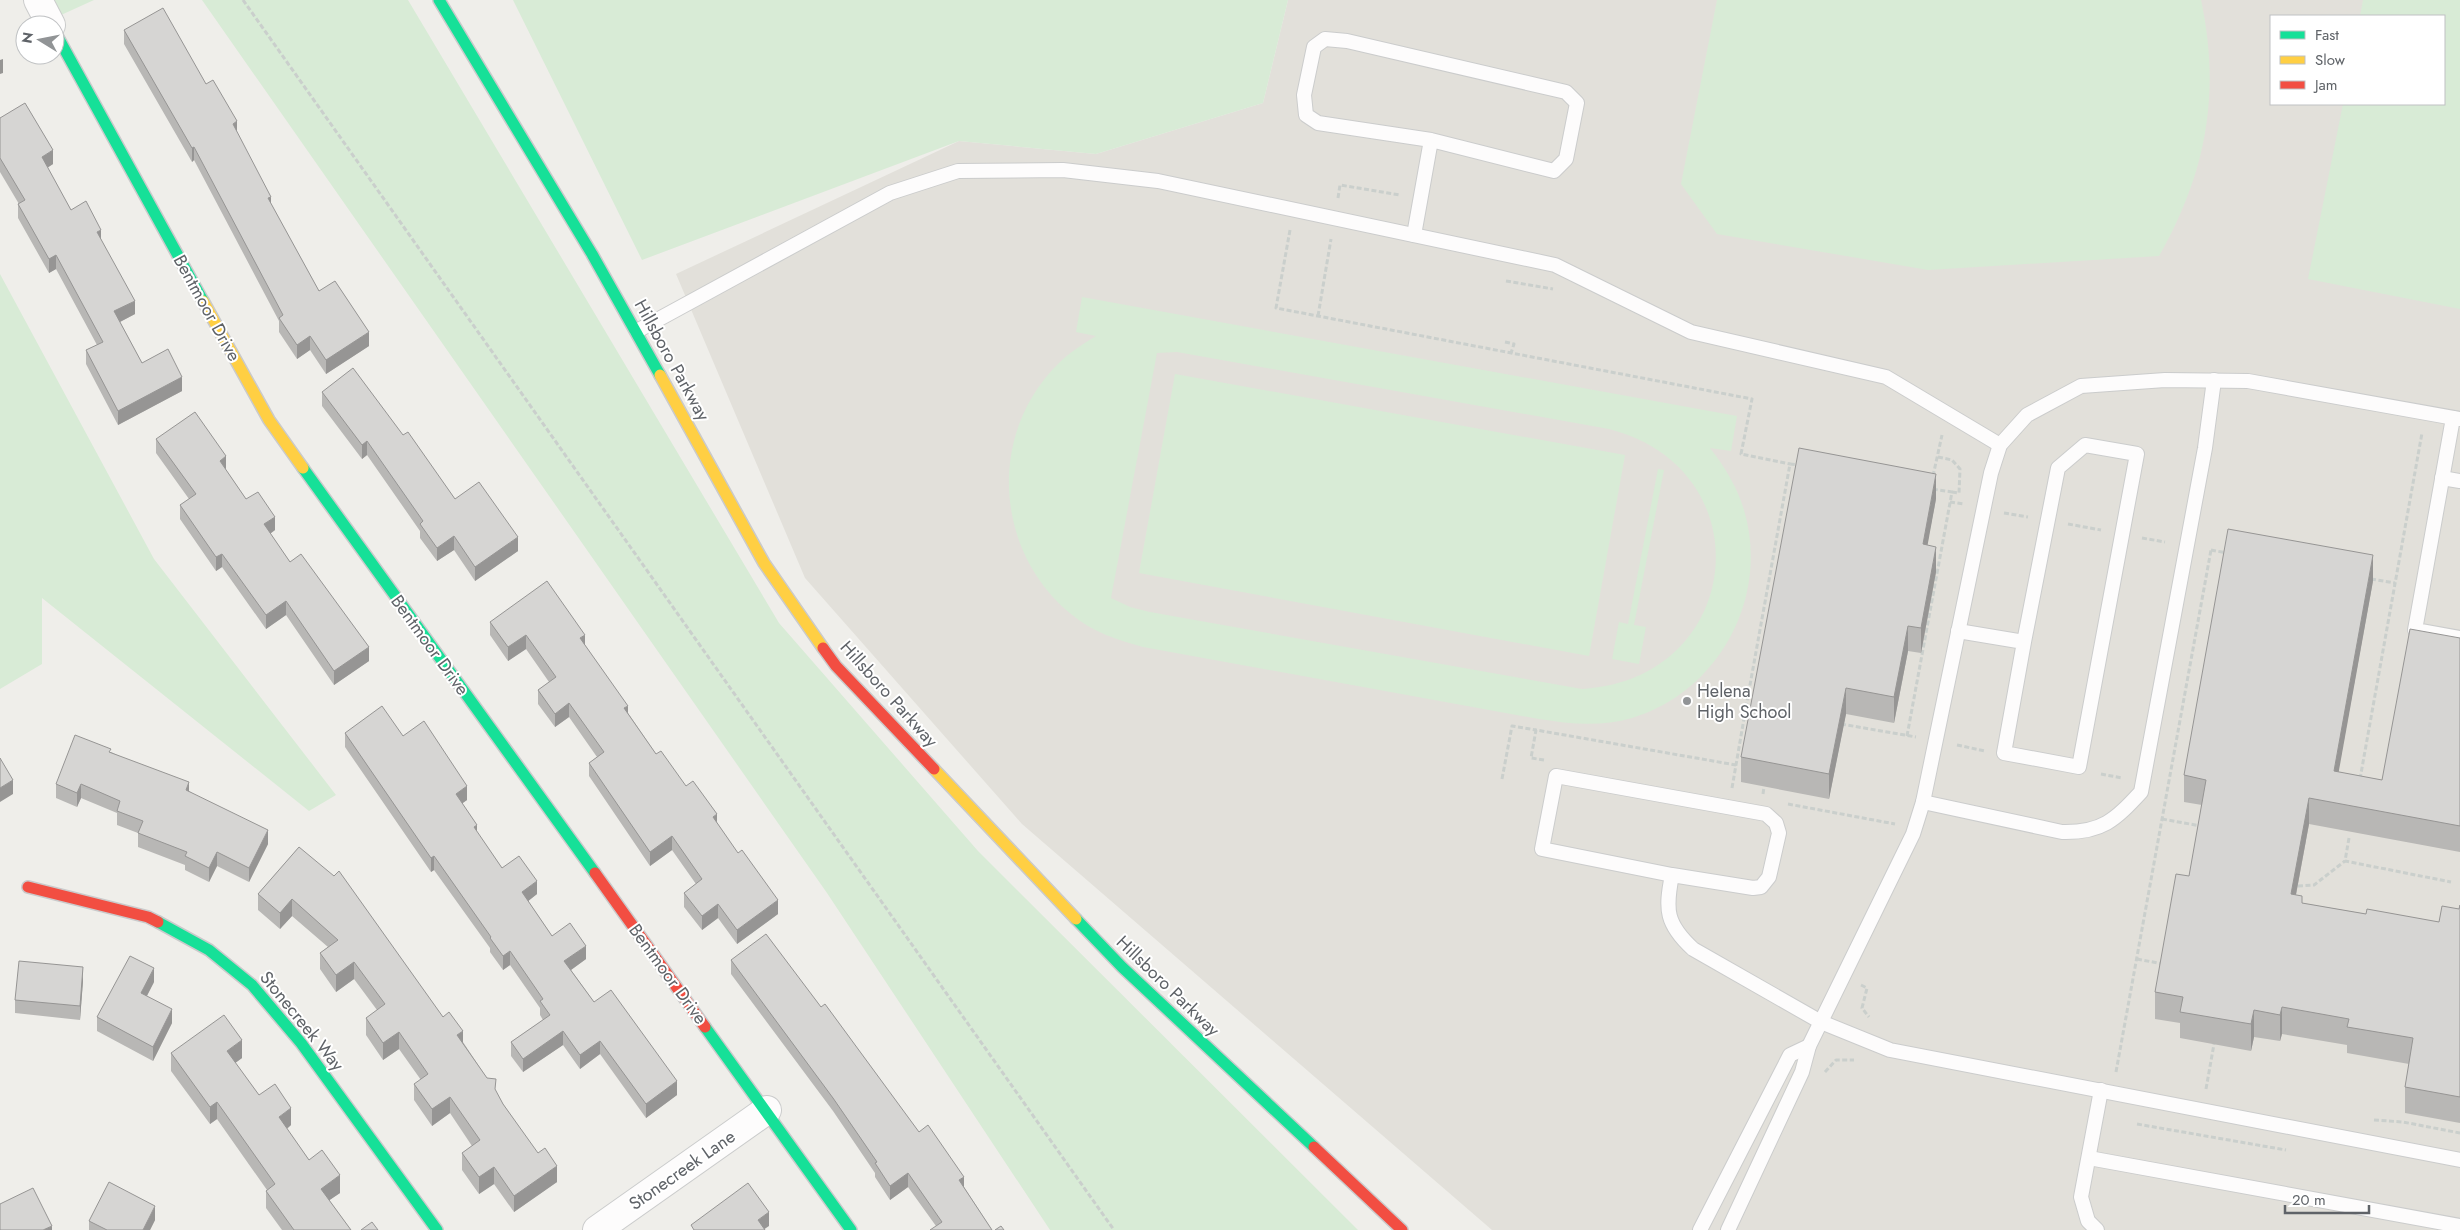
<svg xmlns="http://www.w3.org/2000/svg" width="2460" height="1230" viewBox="0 0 2460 1230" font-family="Jost,sans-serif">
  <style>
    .education { fill: #e2e0da; fill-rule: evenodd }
    .green { fill: #d8ebd6; fill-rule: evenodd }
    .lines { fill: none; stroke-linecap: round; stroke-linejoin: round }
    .lane-casing { stroke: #cbcccc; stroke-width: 16 }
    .street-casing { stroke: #cbcccc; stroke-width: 30 }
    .fast-casing { stroke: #cacacb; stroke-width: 14 }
    .slow-casing { stroke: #cacacb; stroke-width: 14 }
    .jam-casing { stroke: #cacacb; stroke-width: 14 }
    .path { stroke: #cacfcc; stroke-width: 3; stroke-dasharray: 5 2.5; stroke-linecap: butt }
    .lane { stroke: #fdfcfc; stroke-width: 14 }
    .street { stroke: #fdfcfc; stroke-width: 28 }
    .fast { stroke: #16e098; stroke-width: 11 }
    .slow { stroke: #ffcf43; stroke-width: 11 }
    .jam { stroke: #f24e42; stroke-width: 11 }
    .wall { fill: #b8b7b5 }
    .shaded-wall { fill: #969594 }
    .building { fill: #d6d5d3; stroke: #969594 }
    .poi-dot { fill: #919496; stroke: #fff; stroke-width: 2 }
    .labels { text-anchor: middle; stroke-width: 4; stroke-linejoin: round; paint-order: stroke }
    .street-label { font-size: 18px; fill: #5f6368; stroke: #fff }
    .poi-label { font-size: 18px; fill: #5f6368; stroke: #fff; text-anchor: start }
  </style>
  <rect width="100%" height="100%" fill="#efeeea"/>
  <path class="education" d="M1288,0h1172v1230h-968l-470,-406 -217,-246 -129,-304 283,-133 137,13 167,-51zM2271,16h173v88h-173z"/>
  <g class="green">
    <path d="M53,0h41l-33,15z"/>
    <path d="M202,0h206l371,623 199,228 380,379h-308l-223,-337z"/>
    <path d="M513,0h775l-25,103 -167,51 -137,-13 -317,119z"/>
    <path d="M1717,0h484c20,94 5,173 -42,256l-231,14 -211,-36 -36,-50z"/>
    <path d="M2363,0h97v309l-152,-30 35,-175h101v-88h-84z"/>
    <path d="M0,274l154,285 182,236 -27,16 -267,-213v66l-42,25z"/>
    <path d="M1082,297l655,119 -6,35 -21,-3c15,19 27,39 34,62 26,87 -25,182 -112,208 -31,9 -62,6 -93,1l-396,-72c-25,-7 -51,-15 -72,-33 -77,-63 -84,-181 -12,-251 11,-11 24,-19 37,-27l-20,-4zM1177,352l432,77c157,40 135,251 -27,260l-432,-77 -20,-5 -19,-9 46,-245z"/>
    <path d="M1175,374l450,81 -36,201 -450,-83z"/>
    <path d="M1658,469l6,1 -30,155 12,2 -7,37 -27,-5 7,-37 9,2z"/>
  </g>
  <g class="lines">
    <g class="lane-casing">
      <g id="lane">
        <path d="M1414,235l17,-95 -113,-17 -12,-8 -2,-20 10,-48 11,-8 22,2 219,51 11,11 -11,56 -12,12 -123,-31"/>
        <path d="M637,331l253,-138 68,-22 105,-1 95,11 397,84 136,67 195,45 114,68"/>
        <path d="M2453,418l-38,212 45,8"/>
        <path d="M2442,478l18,3"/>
        <path d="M1958,631l66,11 -20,111 75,14 58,-313 -52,-9 -27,23 -34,174"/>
        <path d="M1923,802l139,30c40,1 53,-12 79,-40l64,-344 9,-68"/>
        <path d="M1672,875l-130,-26 14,-73 210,38 10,9 3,10 -10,44 -8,10 -8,1 -81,-13c-7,35 -6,49 21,74l128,73 69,28 570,110"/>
        <path d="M2089,1158l371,68"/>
        <path d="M1700,1230l90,-175 19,-9"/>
        <path d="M1728,1230l74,-158 7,-26 104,-212 10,-32 68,-329 9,-28 27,-30 54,-29 84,-6 83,1 212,38"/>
        <path d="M2097,1230l-9,-9 -7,-24 20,-107"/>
      </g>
    </g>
    <g class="street-casing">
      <g id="street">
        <path d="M38,0l13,25"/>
        <path d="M597,1230l170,-120"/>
      </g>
    </g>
    <g class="fast-casing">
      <g id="fast">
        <path d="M439,0l153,254 68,121"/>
        <path d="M55,32l148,269"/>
        <path d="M303,468l292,405"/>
        <path d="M1076,919l46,48 192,180"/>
        <path d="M158,922l51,28 43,35 49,58 136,187"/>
        <path d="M705,1027l146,203"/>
      </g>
    </g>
    <g class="slow-casing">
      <g id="slow">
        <path d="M203,301l66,119 34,48"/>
        <path d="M660,375l104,188 59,85"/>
        <path d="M934,769l142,150"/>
      </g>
    </g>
    <g class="jam-casing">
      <g id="jam">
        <path d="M823,648l13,18 98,103"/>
        <path d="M595,873l110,154"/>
        <path d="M28,887l120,30 10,5"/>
        <path d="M1314,1147l88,83"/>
      </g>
    </g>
    <g class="path">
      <path d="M243,0l871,1230"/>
      <path d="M1338,198l2,-13 60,10"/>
      <path d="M1290,230l-14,78 476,91 -11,55 49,10"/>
      <path d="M1506,281l47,8"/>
      <path d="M1318,316l13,-77"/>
      <path d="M1505,342l9,2 -3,9"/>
      <path d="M1938,457l14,3 8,9 -1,24 -7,-1"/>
      <path d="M1933,476l9,-41"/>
      <path d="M1950,502l14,2"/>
      <path d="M2004,513l24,4"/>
      <path d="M2068,524l33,6"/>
      <path d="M2142,538l23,4"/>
      <path d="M2211,550l16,3"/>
      <path d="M2371,579l24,4"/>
      <path d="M1754,709l-8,-2 44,-243 8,1"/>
      <path d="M1841,724l75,13"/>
      <path d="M1907,736l45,-244 -20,-3"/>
      <path d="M1957,745l28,6"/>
      <path d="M1544,760l-13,-2 5,-28 200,35"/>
      <path d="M2101,774l21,4"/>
      <path d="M1502,779l10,-53 24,4"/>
      <path d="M2360,779l62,-346"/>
      <path d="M1732,788l14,-81"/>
      <path d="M1763,794l1,-7"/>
      <path d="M1788,804l107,20"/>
      <path d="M2162,819l39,7"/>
      <path d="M2349,838l-4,23 106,21"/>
      <path d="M2298,886l16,-1 31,-24"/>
      <path d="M2137,959l26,5"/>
      <path d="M1861,985l6,3 -5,20 7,9"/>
      <path d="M1825,1072l11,-12h18"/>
      <path d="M2116,1072l95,-522"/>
      <path d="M2206,1089l8,-45"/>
      <path d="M2374,1120l29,2 57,11"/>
      <path d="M2137,1124l149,26"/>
    </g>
    <use href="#lane" class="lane"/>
    <use href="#street" class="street"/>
    <use href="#fast" class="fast"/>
    <use href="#slow" class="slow"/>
    <use href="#jam" class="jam"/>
  </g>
  <g class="wall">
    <path d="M124,30l82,54 31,49 34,71 48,87 50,55 -43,28 -16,-24 -13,9 -18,-27v-11l-85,-161 -2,2 -68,-118z"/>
    <path d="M0,118l53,46 -6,4 24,42 30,29 34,75 -15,8 22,41 40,28 -64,34 -32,-61v-14l11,-5 -41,-76 -7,4 -31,-55v-14h1l-19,-32z"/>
    <path d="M322,392l81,43 52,64 63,52 -43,30 -21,-31 -17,11 -17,-23v-7l-53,-76 -5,4 -40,-53z"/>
    <path d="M156,439l70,31 20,29 29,31 -5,4 20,28 79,99 -35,24 -48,-70 -20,14 -44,-62 -6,4 -36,-52v-14l9,-6 -33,-46z"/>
    <path d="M1936,499l-9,46 9,27 -15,81 -13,-2 -14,72 -48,-9 -17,85 -88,-17v-25z"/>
    <path d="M2373,581l-35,191 44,8 78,-142v214l-151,-28 -13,71 6,8 64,11 73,8 20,-13 1,-4v218l-55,-10v-26l4,-23 -62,-11v-8l-65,-11 -2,7 -26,-4 -3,14 -71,-13v-15l-25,-4v-27l34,-116 13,-71 -18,-3v-27z"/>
    <path d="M490,622l95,23 43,68 28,41 30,32 31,37 61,91 -41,30 -19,-26 -16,12 -18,-23v-14l12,-9 -24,-34 -22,16 -61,-90v-13l8,-6 -28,-40 -14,10 -17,-23v-14l11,-8 -23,-33 -18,12 -18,-26z"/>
    <path d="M345,733l58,3 64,64 -5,3 15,30 25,35 35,26 -9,7 24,35 34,23 -15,11 23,32 83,93 -31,23 -46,-64 -20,15 -17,-24 -40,27 -12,-16v-14l32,-22 -3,-5v-7l-30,-43 -7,5 -13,-18v-4l-56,-78 -3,2 -86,-125z"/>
    <path d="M111,752l78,39 79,53 -19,38 -32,-16 -8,16 -24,-12v-5l-47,-18v-14l-21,-8v-12l-36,-15 -4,9 -21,-9v-14z"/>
    <path d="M299,847l144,170 20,25 33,50 7,12 54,78 -43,30 -20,-28 -15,10 -17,-24v-17l10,-7 -22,-33 -18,13 -18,-26v-16l7,-4 -22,-31 -16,11 -17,-25v-17l11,-8 -23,-31 -18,13 -16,-23v-16l8,-6 -36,-31 -12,13 -22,-19v-16z"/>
    <path d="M731,960l90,47 98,125 45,55 28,43 -56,-4 -28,-39 -18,13 -15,-23v-4l-42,-62 -102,-137z"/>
    <path d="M83,981l-3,39 -65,-7v-13z"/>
    <path d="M154,982l-7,14 25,27 -19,38 -56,-30v-14z"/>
    <path d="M171,1053l71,5 -7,5 24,32 32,30 -4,4 22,31 31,33 -11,7 22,30h-69l-16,-22v-17l1,-1 -50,-71 -7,5 -39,-53z"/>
    <path d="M155,1220l-5,10h-61v-9z"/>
  </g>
  <g class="shaded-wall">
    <path d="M3,59v14l-3,1v-14z"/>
    <path d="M237,121v14l-4,-11z"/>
    <path d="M194,147v13l-2,2v-14z"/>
    <path d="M53,150v14l-11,7v-14z"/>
    <path d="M271,197v14l-3,-13z"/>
    <path d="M101,230v13l-4,-11z"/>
    <path d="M56,255v14l-7,4v-14z"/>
    <path d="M135,301v13l-21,11v-14z"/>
    <path d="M369,332v14l-43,28v-14z"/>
    <path d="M310,336v14l-13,9v-14z"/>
    <path d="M182,377v14l-64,34v-14z"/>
    <path d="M367,441v14l-5,4v-14z"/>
    <path d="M226,456v14l-6,-9z"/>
    <path d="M1936,474v25l-13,71v-26z"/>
    <path d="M275,517v13l-11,8v-14z"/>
    <path d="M454,536v14l-17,11v-13z"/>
    <path d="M518,537v14l-43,30v-14z"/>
    <path d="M1936,547v25l-15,81v-25z"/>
    <path d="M222,554v13l-6,4v-14z"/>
    <path d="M2373,555v26l-39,217v-27z"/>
    <path d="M286,601v14l-20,14v-14z"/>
    <path d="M1908,626v25l-14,72v-26z"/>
    <path d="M526,635v14l-18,12v-14z"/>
    <path d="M585,635v14l-5,-11z"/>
    <path d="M369,647v14l-35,24v-14z"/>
    <path d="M1846,688v26l-17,85v-25z"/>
    <path d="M569,703v14l-14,10v-13z"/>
    <path d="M628,706v13l-4,-11z"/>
    <path d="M13,780v14l-13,8v-14z"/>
    <path d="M189,782v14l-3,-6z"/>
    <path d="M81,784v14l-4,9v-14z"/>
    <path d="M467,786v14l-11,8v-14z"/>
    <path d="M2309,798v26l-18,97v-27z"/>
    <path d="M717,814v14l-4,-11z"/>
    <path d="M477,825v13l-3,-11z"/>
    <path d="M268,830v14l-19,38v-14z"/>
    <path d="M672,836v14l-22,16v-14z"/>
    <path d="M217,852v14l-8,16v-14z"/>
    <path d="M434,856v14l-3,2v-14z"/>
    <path d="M537,881v13l-15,12v-14z"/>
    <path d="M292,899v17l-12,13v-16z"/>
    <path d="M778,900v14l-41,30v-14z"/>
    <path d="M718,904v14l-16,12v-14z"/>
    <path d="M586,946v13l-22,16v-14z"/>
    <path d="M510,951v14l-7,5v-14z"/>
    <path d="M354,962v17l-18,13v-17z"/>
    <path d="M83,967v14l-3,39v-14z"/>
    <path d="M154,968v14l-13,25v-14z"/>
    <path d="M2282,1007v27l-2,7v-26z"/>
    <path d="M172,1009v14l-19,38v-14z"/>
    <path d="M2254,1010v27l-3,14v-27z"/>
    <path d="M463,1031v16l-6,-12z"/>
    <path d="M563,1031v14l-40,27v-13z"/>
    <path d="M399,1032v17l-16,11v-17z"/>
    <path d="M242,1040v18l-15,11v-18z"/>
    <path d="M600,1041v13l-20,15v-14z"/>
    <path d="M677,1081v14l-31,23v-14z"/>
    <path d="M450,1097v16l-18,13v-17z"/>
    <path d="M217,1102v17l-7,5v-17z"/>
    <path d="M291,1108v17l-12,10v-18z"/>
    <path d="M557,1166v16l-43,30v-16z"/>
    <path d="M494,1167v17l-15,10v-17z"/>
    <path d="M908,1173v14l-18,13v-14z"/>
    <path d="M340,1175v18l-19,13v-17z"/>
    <path d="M964,1177v14l-5,-11z"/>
    <path d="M155,1206v14l-5,10h-7z"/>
    <path d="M769,1212v14l-6,4 -5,-10z"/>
    <path d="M52,1226v4h-9z"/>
  </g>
  <g class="building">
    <path d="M163,8l43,76 7,-4 24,41 -4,3 38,73 -3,1 51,93 16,-10 34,51 -43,28 -16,-24 -13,9 -18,-27 4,-3 -89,-168 -2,1 -68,-118z"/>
    <path d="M25,103l28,47 -11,7 29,53 15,-9 15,29 -4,2 38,69 -21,10 28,52 26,-14 14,28 -64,34 -32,-61 17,-8 -47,-87 -7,4 -31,-55 7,-4 -25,-42v-40z"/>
    <path d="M353,368l50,67 5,-3 47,67 24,-17 39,55 -43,30 -21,-31 -17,12 -17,-24 3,-3 -56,-80 -5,4 -40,-53z"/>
    <path d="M195,412l31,44 -6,5 26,38 12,-7 17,25 -11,7 26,38 11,-8 68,93 -35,24 -48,-70 -20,14 -44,-61 -6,3 -36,-52 16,-11 -40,-55z"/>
    <path d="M1799,448l137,26 -13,70 13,3 -15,81 -13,-2 -14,71 -48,-9 -17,86 -88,-17z"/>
    <path d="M2228,529l145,26 -39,216 48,9 28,-151 50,9v188l-151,-28 -18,96 11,2v7l64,11 1,-5 72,13 3,-16 17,3 1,-4v192l-55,-10 8,-49 -66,-11 2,-8 -67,-12 -2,8 -26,-5 -3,14 -71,-12 3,-15 -28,-5 21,-118 13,2 17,-96 -22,-5z"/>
    <path d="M547,581l38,54 -5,3 48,68 -4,2 32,46 5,-3 25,35 7,-5 24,33 -4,3 25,36 4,-3 36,50 -41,30 -19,-26 -16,12 -18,-23 18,-14 -30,-43 -22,16 -61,-89 15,-11 -35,-49 -14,11 -17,-24 18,-13 -30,-42 -18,12 -18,-25z"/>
    <path d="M382,706l21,30 21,-15 43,65 -11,8 21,31 -3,2 28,41 17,-12 18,25 -15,11 30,44 18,-13 16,23 -22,15 30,41 17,-12 66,91 -31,23 -46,-63 -20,14 -17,-24 -40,28 -12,-17 39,-27 -10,-14 3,-2 -33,-48 -7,5 -13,-18 1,-1 -57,-81 -3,2 -86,-125z"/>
    <path d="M75,735l36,14 -2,3 80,30 -3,8 82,40 -19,38 -32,-16 -8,16 -24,-12 2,-4 -49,-19 5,-12 -26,-10 3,-10 -39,-17 -4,9 -21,-9z"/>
    <path d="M0,758l13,22 -13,8z"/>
    <path d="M299,847l35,29 5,-5 104,146 6,-5 14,19 -6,4 30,43 9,1 -1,10 8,15 35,49 7,-5 12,18 -43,30 -20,-29 -15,10 -17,-24 18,-13 -30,-43 -18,12 -18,-25 14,-10 -29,-42 -16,11 -17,-25 19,-14 -31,-42 -18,13 -16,-22 18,-13 -46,-41 -12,14 -22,-19z"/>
    <path d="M766,934l55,73 4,-3 94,128 9,-7 36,52 -5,3 33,50h-62l12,-8 -34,-49 -18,13 -15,-23 2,-1 -44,-64 -102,-138z"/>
    <path d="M130,956l24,12 -13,25 31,16 -19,38 -56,-30z"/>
    <path d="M19,961l64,6 -3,39 -65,-6z"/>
    <path d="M224,1015l18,25 -15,11 32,44 16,-11 16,24 -12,9 30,43 13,-10 18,25 -19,14 30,41h-57l-28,-39 9,-7 -58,-82 -7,5 -39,-54z"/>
    <path d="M109,1182l46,24 -12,24h-36l-18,-9z"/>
    <path d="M748,1183l21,29 -11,8 7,10h-71l-3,-5z"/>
    <path d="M33,1188l19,38 -9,4h-43v-26z"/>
    <path d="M372,1222l6,8h-17z"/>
    <path d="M1001,1226l3,4h-9z"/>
  </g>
  <circle class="poi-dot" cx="1687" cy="701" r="5"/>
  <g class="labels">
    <g class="street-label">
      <text transform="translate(207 308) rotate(61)" y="6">Bentmoor Drive</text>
      <text transform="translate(672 360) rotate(61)" y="6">Hillsboro Parkway</text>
      <text transform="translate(430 645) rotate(54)" y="6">Bentmoor Drive</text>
      <text transform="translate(889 694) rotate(48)" y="6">Hillsboro Parkway</text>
      <text transform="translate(668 974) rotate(54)" y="6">Bentmoor Drive</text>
      <text transform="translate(1168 986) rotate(44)" y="6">Hillsboro Parkway</text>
      <text transform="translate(302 1021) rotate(51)" y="6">Stonecreek Way</text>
      <text transform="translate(682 1170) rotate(-35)" y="6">Stonecreek Lane</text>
    </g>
    <g class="poi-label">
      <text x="1697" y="697">Helena<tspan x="1697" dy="21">High School</tspan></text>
    </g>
  </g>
  <rect x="2270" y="15" width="175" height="90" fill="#ffffff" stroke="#bfc1c3"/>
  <rect x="2280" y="31" width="25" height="8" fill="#16e098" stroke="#bfc1c3"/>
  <text x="2315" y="40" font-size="15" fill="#5f6368">Fast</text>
  <rect x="2280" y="56" width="25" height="8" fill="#ffcf43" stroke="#bfc1c3"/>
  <text x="2315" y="65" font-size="15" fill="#5f6368">Slow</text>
  <rect x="2280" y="81" width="25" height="8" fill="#f24e42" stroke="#bfc1c3"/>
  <text x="2315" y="90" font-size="15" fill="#5f6368">Jam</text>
  <g transform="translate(40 40) rotate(280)"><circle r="24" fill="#ffffff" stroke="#bfc1c3"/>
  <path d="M0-4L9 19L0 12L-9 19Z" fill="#919496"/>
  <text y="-8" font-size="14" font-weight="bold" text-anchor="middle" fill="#5f6368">N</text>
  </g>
  <path d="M2285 1205v8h84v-8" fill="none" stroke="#5f6368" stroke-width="2.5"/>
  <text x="2292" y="1205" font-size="15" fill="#5f6368" stroke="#ffffff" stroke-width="4" paint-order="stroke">20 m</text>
</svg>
